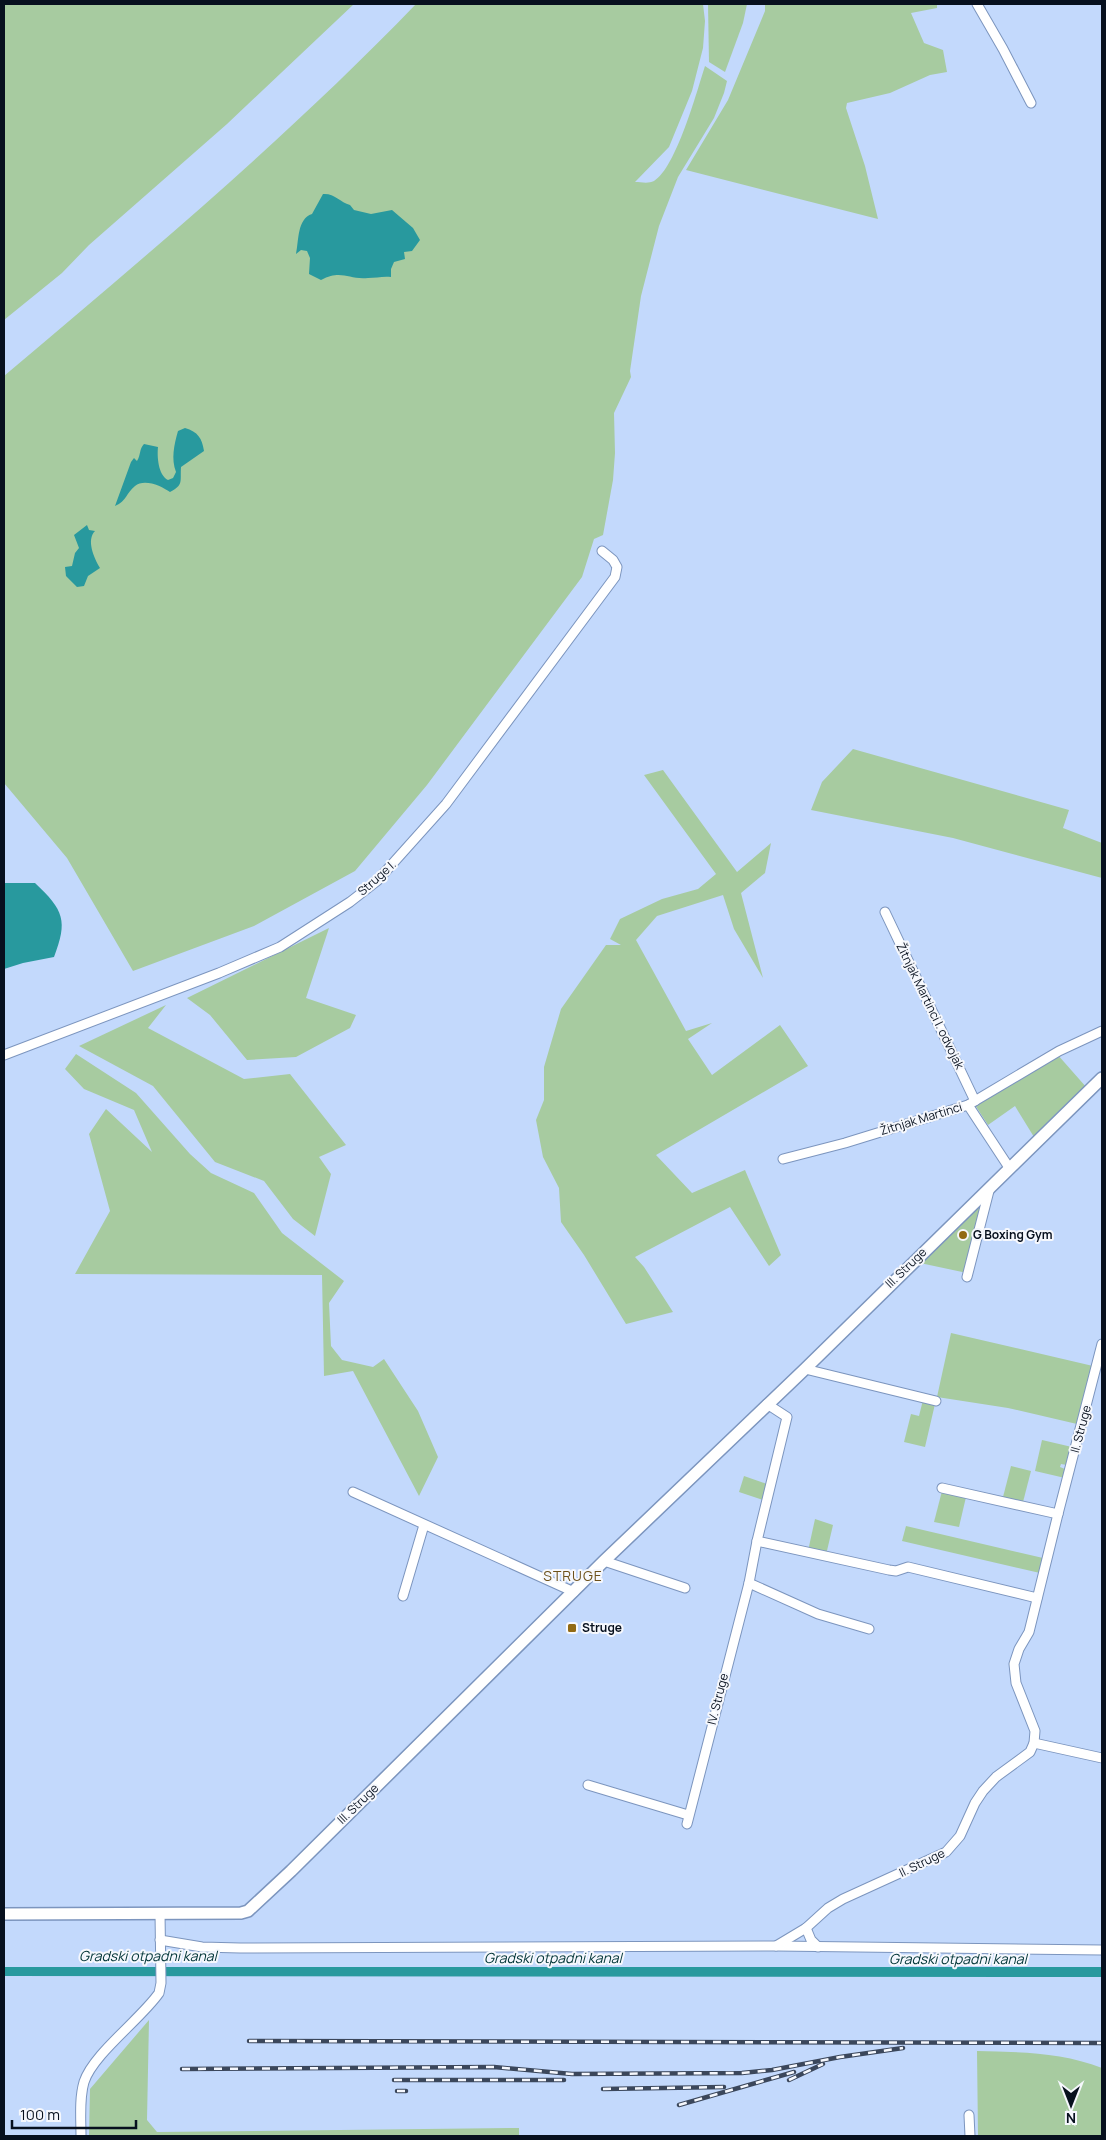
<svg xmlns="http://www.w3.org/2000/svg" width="1106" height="2140" viewBox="0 0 1106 2140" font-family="Manrope,sans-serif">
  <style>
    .green { fill: #a7cba0 }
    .water { fill: #28999e }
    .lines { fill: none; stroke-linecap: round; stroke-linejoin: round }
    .minor-casing { stroke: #7c95be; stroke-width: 11 }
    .tertiary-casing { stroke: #7c95be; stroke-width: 14 }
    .minor { stroke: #fff; stroke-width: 9 }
    .tertiary { stroke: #fff; stroke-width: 11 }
    .rail-casing { stroke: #3b475b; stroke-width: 4.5 }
    .rail { stroke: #f6f8fd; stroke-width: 2.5; stroke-dasharray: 8; stroke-linecap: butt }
    .poi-dot { fill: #926a13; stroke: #f6f8fd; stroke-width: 2 }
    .labels { text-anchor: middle; stroke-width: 4; stroke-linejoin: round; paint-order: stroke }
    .street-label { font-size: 12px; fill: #07101e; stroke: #f6f8fd }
    .poi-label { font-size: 12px; font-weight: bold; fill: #07101e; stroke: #f6f8fd; text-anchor: start }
    .neighbourhood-label { font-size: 14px; letter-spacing: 1px; fill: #6d511a; stroke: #f6f8fd }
    .water-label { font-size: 14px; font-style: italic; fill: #003437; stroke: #f6f8fd }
  </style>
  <rect width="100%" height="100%" fill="#c3d9fc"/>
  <g class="green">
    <path d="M4,4h350l-127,120 -138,121 -27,28 -58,47z"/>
    <path d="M416,4h287l2,17 -2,27 -11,43 -23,56 -34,35c6,0 13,2 19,-1 22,-13 43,-90 51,-115l22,15 -3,12 -10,25 -36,59 -19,49 -18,70 -11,75 1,6 -17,36 1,40 -2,27 -10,55 -9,4 -12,38 -155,208 -72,86 -101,55 -121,45 -66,-113 -63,-75v-407c141,-119 284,-239 412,-372z"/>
    <path d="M708,4h39l-4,19 -18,49 -16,-10z"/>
    <path d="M765,4h172v4l-26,5 13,30 19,7 4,22 -17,3 -40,18 -43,10 -1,5 19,58 13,53 -192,-49 42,-70 37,-89z"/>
    <path d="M853,749l216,61 -6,18 39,15v35l-149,-40 -142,-28 11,-28z"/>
    <path d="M663,770l74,102 34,-29 -6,30 -24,20 22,85 -29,-49 -11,-34 -66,21 -21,24 50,91 26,-8 -24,16 24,36 68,-50 28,41 -152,89 36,38 53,-23 36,85 -12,11 -39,-59 -95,50 9,10 29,45 -47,12 -42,-69 -23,-33 -2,-34 -16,-31 -7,-37 8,-20v-33l17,-58 45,-64h15l-11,-6 10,-20 42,-20 36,-10 18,-15 -72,-99z"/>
    <path d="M329,928l-23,70 50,17 -6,13 -54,29 -49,3 -37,-45 -23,-17z"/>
    <path d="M166,1005l-18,23 96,51 46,-5 56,71 -27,12 12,17 -16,62 -22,-17 -29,-38 -49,-19 -62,-76 -74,-40z"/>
    <path d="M76,1054l60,39 54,61 21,19 43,20 28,40 62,48 -15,22 2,43 11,14 31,7 11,-8 34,52 20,46 -19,39 -66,-125 -29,5 -2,-101 -247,-1 35,-63 -21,-77 17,-25 46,43 -18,-42 -50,-21 -19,-20z"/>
    <path d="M1057,1054l30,34 -53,49 -19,-31 -27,19 -13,-20z"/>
    <path d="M980,1204l4,3 -17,66 -47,-10z"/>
    <path d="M951,1333l142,33 -16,58 -69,-16 -71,-11z"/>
    <path d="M923,1400l12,4 -10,43 -21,-5 7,-28 8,2z"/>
    <path d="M1042,1440l30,7 -5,18 -6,-1 -1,3 5,2v9l-30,-7z"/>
    <path d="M1011,1466l20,5 -8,31 -20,-5z"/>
    <path d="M744,1476l23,8 -4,16 -24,-8z"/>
    <path d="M942,1491l24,6 -7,30 -25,-5z"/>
    <path d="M815,1519l18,6 -7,30 -18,-4z"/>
    <path d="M906,1526l137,32 -3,15 -138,-32z"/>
    <path d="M149,2020l-2,100 10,12 362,-4v8h-430l1,-47z"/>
    <path d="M977,2051c42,1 85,1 125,17v68h-124z"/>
  </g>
  <g class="water">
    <path d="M323,194c11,-1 17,8 27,11l4,5 17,4 21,-4 21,18 7,12 -8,11 -8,1 1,7 -11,3 -3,7v8c-8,-1 -15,1 -23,1 -20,2 -26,-9 -47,2l-12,-6 1,-16 -3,-7 -6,-1 -5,4c3,-14 1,-35 16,-40z"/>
    <path d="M185,428c13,4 17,10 19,23l-23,16c-1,14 3,18 -11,25 -8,-6 -26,-14 -35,-6 -9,7 -8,15 -20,20l16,-44 3,-4 3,3c4,-6 2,-12 7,-17l14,3c-1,9 0,28 10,33l5,-2 3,-6c-5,-13 -2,-27 2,-41z"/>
    <path d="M87,525l2,5 6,1c-9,9 -1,27 5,37l-12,8 -4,10 -7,1 -11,-11 -1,-9 7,-1 3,-13 4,-5 -5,-13z"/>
    <path d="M4,883h31c29,27 33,38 19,74l-31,6 -19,6z"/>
    <path d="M4,1967h1098v10l-1098,-1z"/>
  </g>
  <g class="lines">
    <g class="minor-casing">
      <g id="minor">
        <path d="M977,4l26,45 28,54"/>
        <path d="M885,912l90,189"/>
        <path d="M4,1055l215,-82 61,-26 70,-45 27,-21 69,-77 169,-227 2,-10 -4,-7 -11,-9"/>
        <path d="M968,1105l42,64"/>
        <path d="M783,1159l62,-16 123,-38 91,-54 43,-20"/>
        <path d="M967,1277l23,-90"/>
        <path d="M805,1369l131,32"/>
        <path d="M942,1488l116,26"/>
        <path d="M353,1492l221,100"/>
        <path d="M757,1541l132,29 7,1 12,-4 129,31"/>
        <path d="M604,1561l81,27"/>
        <path d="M749,1583l69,31 51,15"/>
        <path d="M403,1596l21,-71"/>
        <path d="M1034,1743l68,15"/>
        <path d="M588,1785l100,30"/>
        <path d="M687,1824l62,-241 8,-42 30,-124 -20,-13"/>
        <path d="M806,1928l5,12 7,7"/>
        <path d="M160,1940l42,7 38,1 536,-2 326,4"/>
        <path d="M776,1946l30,-18 22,-20 15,-9 103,-47 14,-16 15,-33 8,-12 13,-14 34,-25 4,-9 1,-12 -19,-48 -2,-19 5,-15 10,-17 29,-118 44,-170"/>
        <path d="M969,2115l1,21"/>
        <path d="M81,2136c0,-17 -2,-37 3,-54 9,-28 57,-63 75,-89l2,-10 -1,-70"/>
      </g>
    </g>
    <g class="tertiary-casing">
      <path id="tertiary" d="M4,1914l237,-1 7,-2 43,-40 313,-310 201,-192 297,-291"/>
    </g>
    <use href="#minor" class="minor"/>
    <use href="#tertiary" class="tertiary"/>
    <g class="rail-casing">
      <g id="rail">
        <path d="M249,2041l853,2"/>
        <path d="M182,2069l312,-2 78,7 170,-1 30,-3 68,-13 63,-9"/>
        <path d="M394,2080h170"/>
        <path d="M789,2080l34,-16"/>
        <path d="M603,2089l121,-2"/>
        <path d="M397,2091h9"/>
        <path d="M679,2105l115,-33"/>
      </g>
    </g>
    <use href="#rail" class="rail"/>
  </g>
  <g class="poi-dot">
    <circle cx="963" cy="1235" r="5"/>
    <rect x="567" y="1623" width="10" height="10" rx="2.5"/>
  </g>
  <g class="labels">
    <g class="street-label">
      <text transform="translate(377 878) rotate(-42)" y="4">Struge I.</text>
      <text transform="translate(930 1006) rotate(64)" y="4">Žitnjak Martinci I. odvojak</text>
      <text transform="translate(921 1119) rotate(-17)" y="4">Žitnjak Martinci</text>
      <text transform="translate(906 1268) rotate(-44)" y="4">III. Struge</text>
      <text transform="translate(1081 1429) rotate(-75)" y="4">II. Struge</text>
      <text transform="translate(718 1699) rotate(-76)" y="4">IV. Struge</text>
      <text transform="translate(358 1804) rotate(-44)" y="4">III. Struge</text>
      <text transform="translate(922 1863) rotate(-26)" y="4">II. Struge</text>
    </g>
    <g class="poi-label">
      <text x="973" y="1239">G Boxing Gym</text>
      <text x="582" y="1632">Struge</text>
    </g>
    <g class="neighbourhood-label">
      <text x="573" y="1581">STRUGE</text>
    </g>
    <g class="water-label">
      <text x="148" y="1961">Gradski otpadni kanal</text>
      <text x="553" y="1963">Gradski otpadni kanal</text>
      <text x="958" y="1964">Gradski otpadni kanal</text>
    </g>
  </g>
  <rect width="1106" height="2140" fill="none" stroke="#07101e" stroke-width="10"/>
  <g transform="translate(1071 2105) rotate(180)" stroke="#f6f8fd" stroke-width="4" paint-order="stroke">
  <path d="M0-4L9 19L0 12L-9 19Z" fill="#07101e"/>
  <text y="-8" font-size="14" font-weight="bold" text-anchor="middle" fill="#07101e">N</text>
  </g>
  <path d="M12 2120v8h124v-8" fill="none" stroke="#07101e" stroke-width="2.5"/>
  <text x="20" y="2120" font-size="15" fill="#07101e" stroke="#f6f8fd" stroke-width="4" paint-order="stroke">100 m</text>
</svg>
